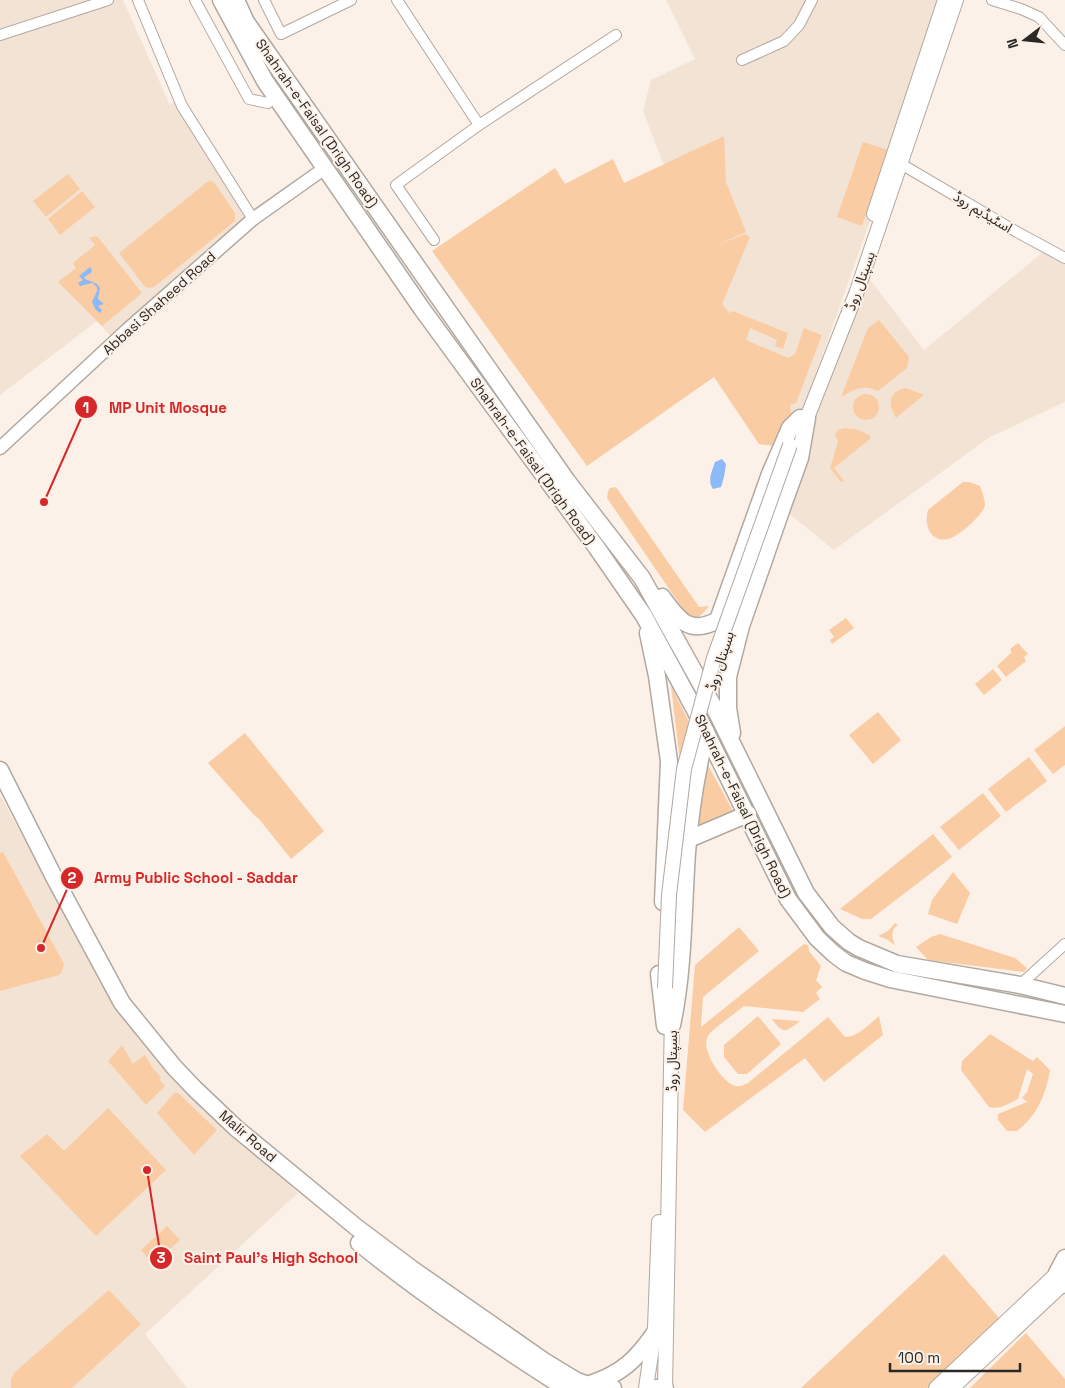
<svg xmlns="http://www.w3.org/2000/svg" width="1065" height="1388" viewBox="0 0 1065 1388" font-family="'Space Grotesk','Noto Sans Arabic',sans-serif">
  <style>
    .built { fill: #f3e3d5 }
    .green { fill: #facca4 }
    .water { fill: #8cbaf8 }
    .lines { fill: none; stroke-linecap: round; stroke-linejoin: round }
    .minor-casing { stroke: #b1a8a0; stroke-width: 12 }
    .tertiary-casing { stroke: #b1a8a0; stroke-width: 15 }
    .secondary-casing { stroke: #b1a8a0; stroke-width: 16 }
    .primary-casing { stroke: #b1a8a0; stroke-width: 19 }
    .trunk-casing { stroke: #b1a8a0; stroke-width: 19 }
    .minor { stroke: #fff; stroke-width: 10 }
    .tertiary { stroke: #fff; stroke-width: 12 }
    .secondary { stroke: #fff; stroke-width: 14 }
    .primary { stroke: #fff; stroke-width: 16 }
    .trunk { stroke: #fff; stroke-width: 16 }
    .secondary-bridge-casing { stroke: #b1a8a0; stroke-width: 16; stroke-linecap: butt }
    .secondary-bridge { stroke: #fff; stroke-width: 14 }
    .labels { text-anchor: middle; stroke-width: 4; stroke-linejoin: round; paint-order: stroke }
    .street-label { font-size: 14px; fill: #2c2825; stroke: #fbf1e8 }
    .leader { fill: none; stroke: #d62828; stroke-width: 2 }
    .callout-dot { fill: #d62828; stroke: #fbf1e8; stroke-width: 2 }
    .mark-label { font-size: 15px; text-anchor: middle; font-weight: bold; fill: #fff }
    .callout-label { font-size: 15px; text-anchor: middle; font-weight: bold; fill: #d62828; stroke: #fbf1e8; stroke-width: 4; stroke-linejoin: round; paint-order: stroke }
  </style>
  <rect width="100%" height="100%" fill="#fbf1e8"/>
  <g class="built">
    <path d="M0,0h123l47,105 9,-7 74,121 -138,122 -18,-20 -97,74z"/>
    <path d="M666,0h279l-48,145 -97,273 -9,-4 -108,-139 -18,-107 -22,-57 8,-31 44,-21z"/>
    <path d="M1047,249l18,9v144l-75,35 -156,113 -52,-42 82,-236 60,78z"/>
    <path d="M0,795l116,213 53,66 129,119 -153,141 42,54h-187z"/>
  </g>
  <g class="green">
    <path d="M724,136l2,46 20,50 -31,14 30,-12 5,3 -28,67 7,9 4,-2 55,22 -5,16 -8,-3 2,-6 -27,-12 -4,12 42,18 7,-4 9,-26 18,7 -26,68 -6,2 1,9 2,1 -11,32 -23,-3 -45,-67 -127,89 -155,-215 123,-83 10,16 48,-25 11,24z"/>
    <path d="M863,142l25,8 -26,76 -25,-9z"/>
    <path d="M68,174l12,15 -34,28 -13,-16z"/>
    <path d="M211,181l3,1 21,31v8l-81,66 -5,1 -4,-1 -26,-34 88,-71z"/>
    <path d="M82,191l13,16 -35,28 -12,-16z"/>
    <path d="M97,236l45,57 -40,33 -44,-44 18,-14 -3,-5 22,-18 -6,-7z"/>
    <path d="M879,320l30,37 -2,11 -29,23c-17,-7 -22,-2 -37,6l27,-69z"/>
    <path d="M906,388l18,7 -28,23c-8,-13 -8,-27 10,-30z"/>
    <circle cx="866" cy="407" r="13"/>
    <path d="M844,428l12,1 13,6 2,3 -37,30 10,13 -3,1 -11,-14 8,-26 -3,-8 3,-4z"/>
    <path d="M963,482h6l11,4c2,6 5,13 5,19 -1,9 -25,30 -34,33 -19,7 -28,-12 -23,-28z"/>
    <path d="M616,487l83,120 10,-1c-5,6 -8,11 -16,13l-6,-4 -80,-117 1,-7 2,-3z"/>
    <path d="M846,618l8,10 -22,16 -2,-4 4,-3 -5,-7z"/>
    <path d="M1018,643l10,11 -4,3 2,4 -20,16 -9,-11 15,-14 -2,-3z"/>
    <path d="M993,669l9,11 -18,15 -9,-11z"/>
    <path d="M671,686l19,38 -10,37z"/>
    <path d="M878,712l23,28 -28,24 -24,-29z"/>
    <path d="M1065,726v39l-12,9 -19,-24z"/>
    <path d="M245,733l79,98 -33,28 -32,-40 -5,-4 -46,-52z"/>
    <path d="M1029,757l18,24 -41,31 -18,-23z"/>
    <path d="M704,758l29,53 -37,21z"/>
    <path d="M983,793l18,23 -42,34 -19,-23z"/>
    <path d="M933,834l19,23 -81,62h-9l-22,-10z"/>
    <path d="M3,852l61,112 -2,7 -3,4 -59,16v-138z"/>
    <path d="M953,872l17,21 -13,31 -29,-10 4,-14z"/>
    <path d="M895,923l3,2c-8,5 -6,13 -3,20l-9,-6 -8,-3 10,-5z"/>
    <path d="M739,927l20,24 -56,46 -2,30 103,-83 4,1 1,6 12,15 -5,14 6,7 -6,6 4,6 -17,13 -59,-6c-7,6 -32,23 -36,30 -8,13 13,44 25,49 5,3 10,0 15,-2l80,-66 17,20c13,0 24,-13 34,-21l4,19 -59,47 -19,-24 -100,74 -22,-22 12,-145z"/>
    <path d="M940,934l75,24 12,10 -3,4 -96,-12 -12,-13 15,-10z"/>
    <path d="M758,1016l23,28 -34,30h-9l-14,-17v-12z"/>
    <path d="M772,1019l28,2c-15,12 -17,13 -28,-2z"/>
    <path d="M990,1034l43,27 4,-4 13,13c-4,24 -13,46 -33,61h-10l-9,-11v-6l29,-12 -5,-4 5,-6 6,-18 -6,-5 -9,30c-10,5 -18,11 -29,8l-28,-37 1,-9z"/>
    <path d="M122,1045l11,19 12,-9 8,14 8,8 -2,2 6,7 -19,19 -38,-44z"/>
    <path d="M174,1093h4l39,37 -23,25 -37,-42z"/>
    <path d="M108,1108l58,62 -70,66 -76,-80 27,-22 17,17z"/>
    <path d="M167,1226l13,14 -27,24 -12,-14z"/>
    <path d="M944,1254l55,64 -72,70h-126z"/>
    <path d="M109,1290l32,34 -69,64h-61v-9l4,-7z"/>
    <path d="M1026,1333l39,46v9h-95z"/>
  </g>
  <g class="water">
    <path d="M90,267l2,3 -1,3 -7,4 1,2 12,5 3,4 -2,11 6,5 -6,2 4,4 -2,3 -4,-3 -4,-8 5,-11v-4l-5,-4 -12,3 -2,-3 5,-3 -4,-4z"/>
    <path d="M722,459l4,5 -2,13 -3,10 -8,2c-6,-8 -1,-18 2,-27z"/>
  </g>
  <g class="lines">
    <g class="minor-casing">
      <g id="minor">
        <path d="M138,0l44,106 71,113"/>
        <path d="M195,0l54,99 19,4"/>
        <path d="M264,0l17,34 70,-34"/>
        <path d="M397,0l82,125"/>
        <path d="M992,0l29,9 18,8 26,28"/>
        <path d="M0,35l108,-35"/>
        <path d="M742,60l42,-19 15,-16 13,-25"/>
        <path d="M901,164l116,68 48,26"/>
        <path d="M434,240l-38,-55 83,-60 137,-90"/>
        <path d="M1020,985l45,-41"/>
      </g>
    </g>
    <g class="tertiary-casing">
      <path id="tertiary" d="M0,448l128,-119 125,-110 72,-51"/>
    </g>
    <g class="secondary-casing">
      <g id="secondary">
        <path d="M874,214l71,-214"/>
        <path d="M803,428l53,-134 100,-294"/>
        <path d="M646,1388l9,-61 4,-105"/>
        <path d="M665,1388l7,-373"/>
        <path d="M936,1388l129,-122"/>
        <path d="M952,1388l113,-106"/>
      </g>
    </g>
    <g class="primary-casing">
      <g id="primary">
        <path d="M0,770l54,107 68,126 52,64 21,22 41,39 120,99 56,42 132,92 33,20 11,4 25,3"/>
        <path d="M359,1243c65,53 136,100 206,145"/>
        <path d="M590,1384c31,-10 46,-24 64,-50"/>
        <path d="M656,1388h9"/>
      </g>
    </g>
    <g class="trunk-casing">
      <g id="trunk">
        <path d="M221,0l44,81 157,228 175,239 47,68 51,94 93,189 29,39 17,16 12,9 19,8 25,8 175,35"/>
        <path d="M236,0l10,22 321,459 75,97 74,133 90,182 26,34 17,15 10,6 38,16 123,21 45,11"/>
        <path d="M662,597c16,22 27,39 56,23l52,-146 20,-46 10,-10"/>
        <path d="M648,633l9,43 12,85 -6,141"/>
        <path d="M732,733l-4,-25v-31l13,-51 41,-118 18,-50 7,-40"/>
        <path d="M689,839l59,-25"/>
        <path d="M659,974l6,52"/>
        <path d="M672,1025c12,-56 11,-115 15,-172 3,-41 10,-82 19,-121"/>
        <path d="M1057,1273l8,-15"/>
        <path d="M1062,1285l3,-2"/>
      </g>
    </g>
    <use href="#minor" class="minor"/>
    <use href="#tertiary" class="tertiary"/>
    <use href="#secondary" class="secondary"/>
    <use href="#primary" class="primary"/>
    <use href="#trunk" class="trunk"/>
    <g class="secondary-bridge-casing">
      <path id="secondary-bridge" d="M665,988l4,-93 15,-126 30,-111 76,-213"/>
    </g>
    <use href="#secondary-bridge" class="secondary-bridge"/>
  </g>
  <g class="labels">
    <g class="street-label">
      <text transform="translate(317 123) rotate(55)" y="5">Shahrah-e-Faisal (Drigh Road)</text>
      <text transform="translate(983 212) rotate(31)" y="5">اسٹیڈیم روڈ</text>
      <text transform="translate(860 281) rotate(-70)" y="5">ہسپتال روڈ</text>
      <text transform="translate(159 303) rotate(-42)" y="5">Abbasi Shaheed Road</text>
      <text transform="translate(533 461) rotate(54)" y="5">Shahrah-e-Faisal (Drigh Road)</text>
      <text transform="translate(720 661) rotate(-72)" y="5">ہسپتال روڈ</text>
      <text transform="translate(743 806) rotate(64)" y="5">Shahrah-e-Faisal (Drigh Road)</text>
      <text transform="translate(672 1061) rotate(-90)" y="5">ہسپتال روڈ</text>
      <text transform="translate(248 1136) rotate(41)" y="5">Malir Road</text>
    </g>
  </g>
  <path class="leader" d="M44 502L86 407M41 948L72 878M147 1170L161 1258"/>
  <g class="callout-dot">
    <circle cx="44" cy="502" r="5"/>
    <circle cx="41" cy="948" r="5"/>
    <circle cx="147" cy="1170" r="5"/>
    <circle cx="86" cy="407" r="12"/>
    <circle cx="72" cy="878" r="12"/>
    <circle cx="161" cy="1258" r="12"/>
  </g>
  <g class="mark-label">
    <text x="86" y="413">1</text>
    <text x="72" y="883">2</text>
    <text x="161" y="1263">3</text>
  </g>
  <g class="callout-label">
    <text x="168" y="413">MP Unit Mosque</text>
    <text x="196" y="883">Army Public School - Saddar</text>
    <text x="271" y="1263">Saint Paul's High School</text>
  </g>
  <g transform="translate(1025 40) rotate(254)" stroke="#fbf1e8" stroke-width="4" paint-order="stroke">
  <path d="M0-4L9 19L0 12L-9 19Z" fill="#2c2825"/>
  <text y="-8" font-size="14" font-weight="bold" text-anchor="middle" fill="#2c2825">N</text>
  </g>
  <path d="M890 1363v8h130v-8" fill="none" stroke="#2c2825" stroke-width="2.5"/>
  <text x="898" y="1363" font-size="15" fill="#2c2825" stroke="#fbf1e8" stroke-width="4" paint-order="stroke">100 m</text>
</svg>
